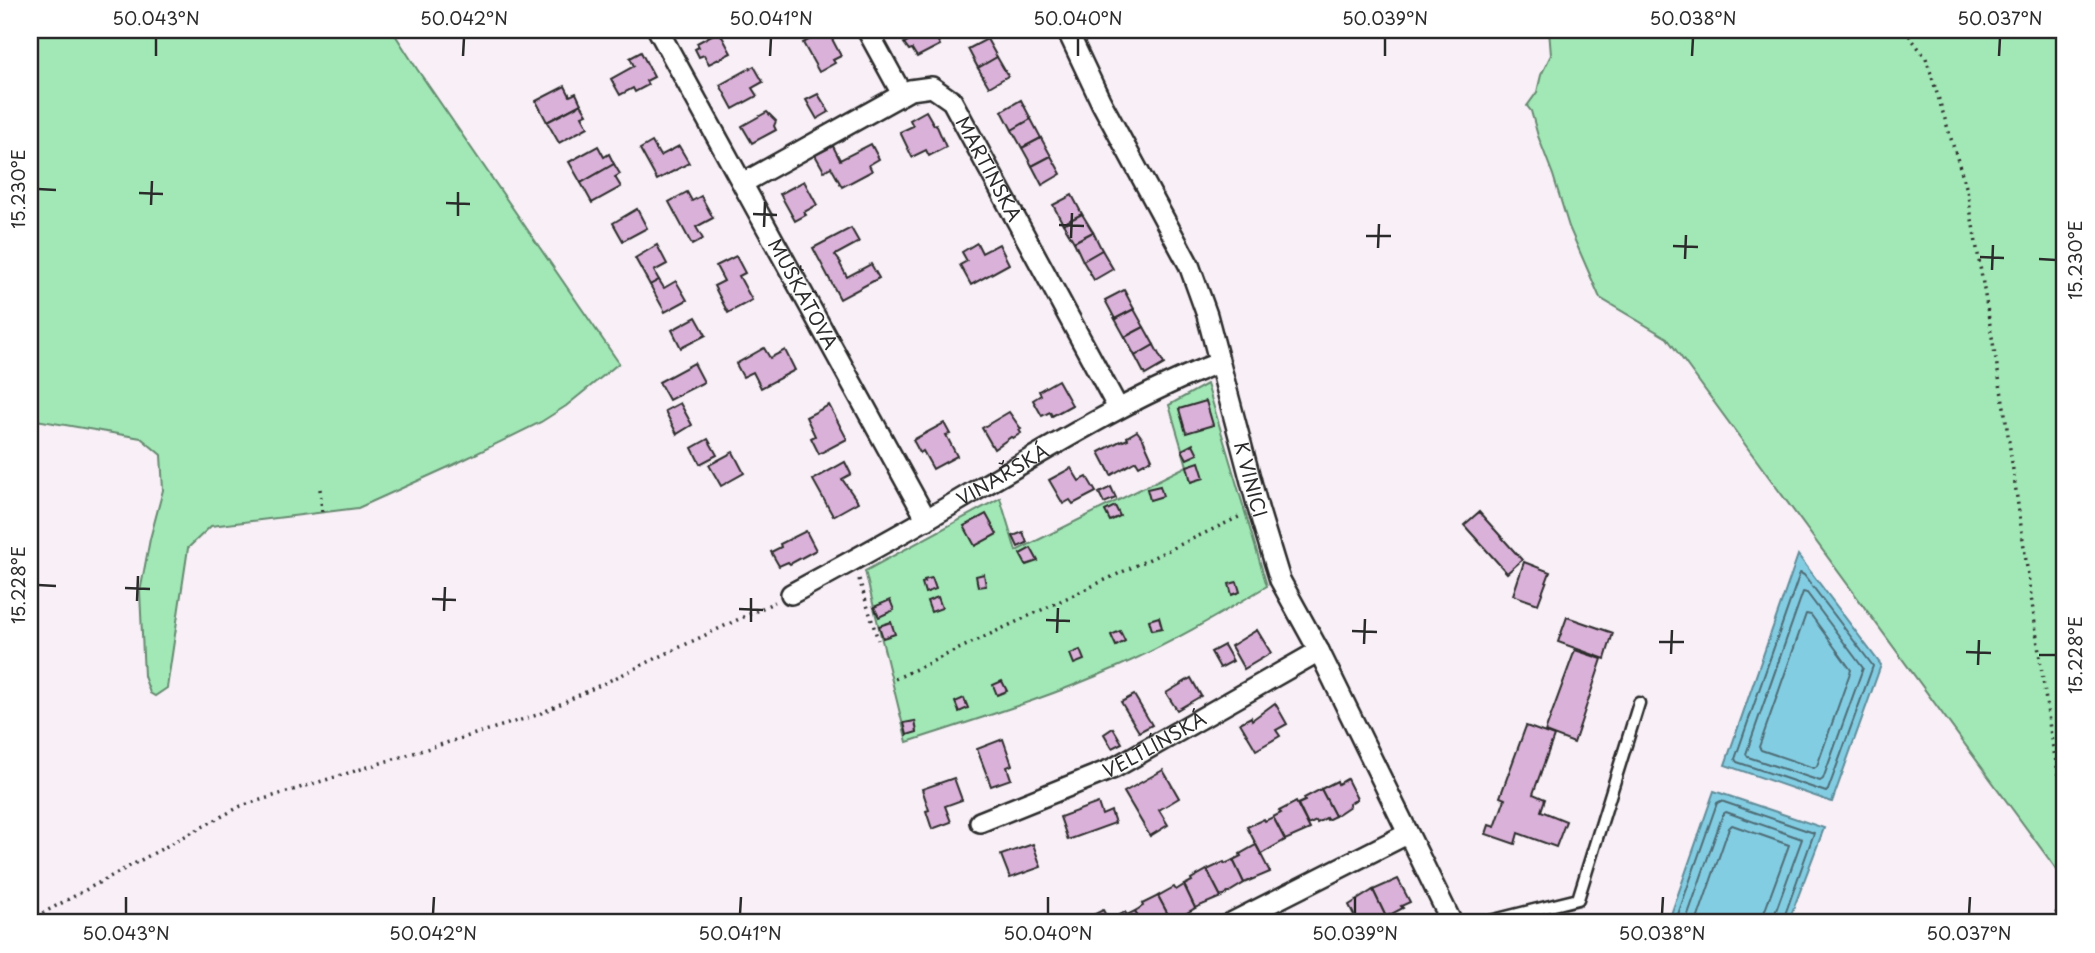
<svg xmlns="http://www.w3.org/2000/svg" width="2095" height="953" viewBox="0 0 2095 953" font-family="'Playpen Sans',sans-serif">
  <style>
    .green { fill: #a1e8b6; stroke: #668a70; stroke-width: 2 }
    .water { fill: #83cde3; stroke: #608c99; stroke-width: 2 }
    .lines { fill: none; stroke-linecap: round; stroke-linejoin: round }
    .shore { stroke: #4e6c75; stroke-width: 2 }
    .building { fill: #dab1d8; stroke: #2b2b2b; stroke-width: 2 }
    .service-casing { stroke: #2b2b2b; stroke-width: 15 }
    .minor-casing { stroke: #2b2b2b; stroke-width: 24 }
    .path { stroke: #2b2b2b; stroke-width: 3.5; stroke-dasharray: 2 5; stroke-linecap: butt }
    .service { stroke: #fff; stroke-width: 10 }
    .minor { stroke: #fff; stroke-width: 19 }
    .ticks { fill: none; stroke: #2b2b2b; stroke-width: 2.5 }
    .labels { text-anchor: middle; stroke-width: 6; stroke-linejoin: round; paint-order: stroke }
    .street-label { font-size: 19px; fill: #2b2b2b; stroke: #fff }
    .neatline { fill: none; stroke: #2b2b2b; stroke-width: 2.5 }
    .ticks-label { font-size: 18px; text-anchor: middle; fill: #2b2b2b }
  </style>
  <rect width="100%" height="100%" fill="#f8eff7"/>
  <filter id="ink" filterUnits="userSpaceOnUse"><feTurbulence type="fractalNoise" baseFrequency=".0143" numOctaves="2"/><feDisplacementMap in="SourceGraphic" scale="14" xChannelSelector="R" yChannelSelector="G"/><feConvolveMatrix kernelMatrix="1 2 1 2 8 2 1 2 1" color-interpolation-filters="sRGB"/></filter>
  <g filter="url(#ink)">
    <g class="green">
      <path d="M30,30h362l25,39 202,294 -53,43 -25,16 -88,43 -95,43 -147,18 -23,22 -21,140 -12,8 -5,-3 -6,-17 -4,-84 10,-53 13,-49 -2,-35 -20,-17 -111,-19z"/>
      <path d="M1549,30h516v851l-398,-543 -67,-40 -31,-71 -16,-52 -15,-39 -7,-25 -4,-5 10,-14 4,-17 10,-20z"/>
      <path d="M1207,384l60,202c-50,30 -99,59 -152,82 -67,30 -138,51 -208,74l-42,-171 135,-73 16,53 171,-85 -18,-61z"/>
    </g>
    <g class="water">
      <path d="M1798,555l83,110 -49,137 -107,-37z"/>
      <path d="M1714,791l110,37 -36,95h-120z"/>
    </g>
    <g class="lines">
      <g class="shore">
        <path d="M1800,573l4,2 69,91 -45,124 -2,2 -89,-30 -2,-3z"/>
        <path d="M1803,592l4,1 56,75 -40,111 -3,2 -72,-24 -2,-3z"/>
        <path d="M1806,614l5,1 40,55 -34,96 -3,2 -53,-18 -2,-3z"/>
        <path d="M1675,923l42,-120 4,-2 93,32 -32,90"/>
        <path d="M1685,923l38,-109 3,-2 76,27 -28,77 -1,7"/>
        <path d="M1696,923l33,-95 3,-3 57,20 -25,68 -1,10"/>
      </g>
    </g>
    <g class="building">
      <path d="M821,30h11l4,7 -4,2 9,17 -8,4 2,3 -16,9 -16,-29 11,-6 -1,-2z"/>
      <path d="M914,30h18l8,15 -23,12 -5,-8 -3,1 -5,-7 4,-2 -3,-6z"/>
      <path d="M719,31l12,22 -22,11 -5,-9 -5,2 -4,-8 4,-2 -2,-4z"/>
      <path d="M987,39l10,18 -19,11 -10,-19z"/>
      <path d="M641,52l13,25 -8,4 2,4 -13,7 -2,-4 -13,7 -9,-16 23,-13 -4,-8z"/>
      <path d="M997,57l11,19 -19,11 -11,-19z"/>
      <path d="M754,66l9,16 -11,6 5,8 -24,13 -13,-24z"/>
      <path d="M565,86l5,10 6,-3 5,11 -34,18 -11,-21z"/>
      <path d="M818,94l11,18 -12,7 -11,-19z"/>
      <path d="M1021,100l10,19 -19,11 -10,-19z"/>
      <path d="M581,104l6,10 -5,2 6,11 -29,16 -12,-21z"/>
      <path d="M926,111l8,14 2,-1 10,23 -17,9 -3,-6 -14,7 -12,-25 13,-6 -3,-6z"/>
      <path d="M767,112l9,9 -2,5 2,4 -24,13 -10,-17z"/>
      <path d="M1031,119l10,19 -19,10 -10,-18z"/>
      <path d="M1041,138l10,18 -19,10 -10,-18z"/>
      <path d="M652,142l8,14 19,-10 10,17 -32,17 -17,-31z"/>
      <path d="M871,144l8,15 -10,6 3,6 -30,16 -11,-20 -7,4 -9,-16 18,-9 7,14z"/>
      <path d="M598,146l6,11 5,-3 5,10 -33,19 -12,-21z"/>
      <path d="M1051,156l10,18 -19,11 -10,-19z"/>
      <path d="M614,164l6,10 -5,3 6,10 -29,16 -11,-20z"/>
      <path d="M804,181l13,24 -13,7 2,3 -11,6 -15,-27z"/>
      <path d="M687,192l5,9 9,-5 12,22 -17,9 7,12 -11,6 -23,-43z"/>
      <path d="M1072,195l10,19 -19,10 -10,-19z"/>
      <path d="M637,209l10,19 -24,13 -10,-18z"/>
      <path d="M1082,214l11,18 -19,10 -11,-18z"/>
      <path d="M851,228l8,14 -24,13 6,8 -1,1 7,13 24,-13 8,14 -39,21 -27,-51z"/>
      <path d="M1093,232l9,18 -19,11 -9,-19z"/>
      <path d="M977,243l5,10 17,-9 10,20 -38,21 -11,-20 7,-4 -5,-9z"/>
      <path d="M657,245l10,19 -13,7 5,9 -9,5 -15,-27z"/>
      <path d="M1102,250l11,19 -19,11 -11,-19z"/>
      <path d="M736,256l9,17 -6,3 13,24 -24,13 -14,-27 10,-5 -8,-15z"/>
      <path d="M659,280l5,8 12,-7 11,19 -22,12 -15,-27z"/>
      <path d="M1124,290l10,19 -19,10 -10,-19z"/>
      <path d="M1134,309l10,18 -19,10 -10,-18z"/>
      <path d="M696,317l10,18 -25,13 -9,-18z"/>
      <path d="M1144,327l10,18 -19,11 -10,-19z"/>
      <path d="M1154,345l10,19 -19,11 -10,-19z"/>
      <path d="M764,348l6,10 15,-8 10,20 -34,18 -8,-16 -10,5 -7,-13z"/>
      <path d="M694,363l10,19 -35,18 -10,-18z"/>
      <path d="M1058,380l14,25 -20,11 -2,-4 -8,4 -9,-16 8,-5 -2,-4z"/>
      <path d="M1206,401l7,24 -27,8 -7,-24z"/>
      <path d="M680,403l12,22 -15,9 -12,-23z"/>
      <path d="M829,405l18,34 -28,15 -8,-16 4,-2 -9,-19z"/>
      <path d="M1009,412l12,17 -2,1 2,3 -8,5 -2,-1 -17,12 -12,-21z"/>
      <path d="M944,423l6,11 -4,1 11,21 -24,13 -10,-18 -3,2 -7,-13z"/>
      <path d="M1137,431l6,8 9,20 -13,7 -3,-5 -25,14 -12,-23 23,-12 1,1 5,-2 -1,-2z"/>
      <path d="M708,439l9,16 -17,9 -8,-16z"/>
      <path d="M1193,444l5,10 -11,5 -5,-9z"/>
      <path d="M733,452l11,21 -23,13 -12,-21z"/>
      <path d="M845,462l6,12 -9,5 16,23 -25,14 -20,-36z"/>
      <path d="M1199,462l5,16 -13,4 -4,-16z"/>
      <path d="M1071,468l8,13 8,-4 9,15 -23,12 -3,-4 -7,4 -14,-24z"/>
      <path d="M1160,486l3,10 -13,4 -3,-11z"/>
      <path d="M1111,487l5,11 -12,5 -5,-10z"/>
      <path d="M1115,506l5,10 -10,5 -5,-10z"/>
      <path d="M1479,512l43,48 -15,13 -43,-48z"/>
      <path d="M986,514l11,20 -22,12 -11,-20z"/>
      <path d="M806,531l10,19 -26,14 -2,-2 -9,4 -8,-14 10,-5 -1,-3z"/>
      <path d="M1023,532l4,11 -9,4 -5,-11z"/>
      <path d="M1031,548l7,13 -12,4 -6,-11z"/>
      <path d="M1524,562l26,10 -12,32 -25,-9z"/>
      <path d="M984,574l2,12 -8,1 -2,-11z"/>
      <path d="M932,578l4,11 -11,4 -3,-10 3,-1 -1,-2z"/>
      <path d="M1237,582l3,10 -8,3 -3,-11z"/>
      <path d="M938,597l4,11 -11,4 -4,-11z"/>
      <path d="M890,600l4,10 -15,7 -5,-10z"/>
      <path d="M1159,617l3,11 -10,2 -3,-10z"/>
      <path d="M1567,617l46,16 -8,26 -47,-17z"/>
      <path d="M891,622l4,12 -12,4 -4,-12z"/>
      <path d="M1257,630l14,23 -27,16 -13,-23z"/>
      <path d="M1120,631l5,10 -9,5 -5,-11z"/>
      <path d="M1224,645l9,16 -13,7 -9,-16z"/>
      <path d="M1080,650l4,10 -10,4 -4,-10z"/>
      <path d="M1575,650l27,9 -28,84 -29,-11z"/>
      <path d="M1191,678l10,18 -24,14 -11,-17z"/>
      <path d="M1002,681l5,10 -10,4 -4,-10z"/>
      <path d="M1134,695l18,30 -13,7 -18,-30z"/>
      <path d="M964,698l4,10 -9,4 -4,-10z"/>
      <path d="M1275,703l12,21 -11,6 4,6 -24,14 -16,-27 11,-6 1,3z"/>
      <path d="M915,721l2,11 -10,3 -3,-12z"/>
      <path d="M1526,726l28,10 -21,58 12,5 -4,12 25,10 -10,26 -38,-14 -3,11 -29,-10 3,-9 6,2 10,-28 -5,-2z"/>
      <path d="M1113,728l9,15 -10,5 -8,-14z"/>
      <path d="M1003,739l9,26 -5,2 4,12 -20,7 -14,-37z"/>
      <path d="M1163,770l16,28 -20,12 9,15 -18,11 -26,-44z"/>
      <path d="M954,778l8,22 -17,6 6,16 -19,7 -6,-18 3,-1 -7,-21z"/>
      <path d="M1347,779l10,20 -8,5 1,2 -15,10 -14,-27 16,-8 1,3z"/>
      <path d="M1321,789l14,27 -8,4 -1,-2 -9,5 -1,-2 -8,4 -10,-21 7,-3 -1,-3z"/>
      <path d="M1296,802l14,27 -25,11 -12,-23 8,-4 -2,-2z"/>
      <path d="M1098,803l4,12 9,-4 4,12 -47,17 -8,-23z"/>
      <path d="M1273,817l12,23 -24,14 -14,-27 17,-8 1,2z"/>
      <path d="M1033,844l8,23 -31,11 -9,-23z"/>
      <path d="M1256,845l14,27 -26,11 -11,-23 8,-4 -1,-2z"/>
      <path d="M1233,860l11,23 -23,14 -14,-27 17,-8 1,2z"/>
      <path d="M1207,870l14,27 -26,11 -11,-23 8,-4 -1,-2z"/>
      <path d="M1398,879l12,23 -9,4 2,2 -17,9 -13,-27z"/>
      <path d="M1184,885l11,23 -23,14 -14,-26 16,-9 2,3z"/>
      <path d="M1373,890l13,27 -12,6h-16l-9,-18z"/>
      <path d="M1158,896l14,26 -31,1 -6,-12 8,-5 -1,-2z"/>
      <path d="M1103,910l7,13h-27l5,-2 -1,-3z"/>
      <path d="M1135,911l6,12h-31l-1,-2 16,-9 2,3z"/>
    </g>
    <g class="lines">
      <g class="service-casing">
        <path id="service" d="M1482,923l96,-24 61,-196"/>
      </g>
      <g class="minor-casing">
        <g id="minor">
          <path id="s1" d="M658,30l269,490"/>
          <path d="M867,30l35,64"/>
          <path id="s2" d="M1067,30l34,72 88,163 18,50 51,193 22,72 39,71 133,272"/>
          <path id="s3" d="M743,183l167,-93 22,-3 20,14 166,307"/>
          <path id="s4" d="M791,594c61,-33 122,-66 182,-102 80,-46 159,-96 245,-129"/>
          <path id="s5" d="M980,822l134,-54 205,-117"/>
          <path d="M1231,923l176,-89"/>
        </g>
      </g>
      <g class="path">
        <path d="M1905,30l21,28 41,132 37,217 48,336 13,60"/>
        <path d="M320,489l2,23"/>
        <path d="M859,579l19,61"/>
        <path d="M895,679l346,-163"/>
        <path d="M30,920l211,-114 296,-91 238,-113"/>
        <path d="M2045,923l20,-18"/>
      </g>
      <use href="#service" class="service"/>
      <use href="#minor" class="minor"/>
    </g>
  </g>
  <path class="ticks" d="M156,56v-18M463,56l1,-18M770,56l1,-18M1078,56v-18M1385,56v-18M1692,56l1,-18M1999,56l1,-18M38,189l18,1M139,193l24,1M446,203l24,1M151,205l1,-24M753,214l24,1M458,216v-24M1059,225l25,1M764,227l1,-25M1366,236h25M1071,238l1,-25M1673,246l25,1M1378,248l1,-24M1980,257l24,1M1685,259l1,-24M2039,259l17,1M1992,270l1,-25M38,585l18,1M125,588l25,1M432,599l24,1M137,601l1,-25M739,609l24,1M444,611l1,-24M1046,620l24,1M751,622v-24M1352,631l25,1M1057,633l1,-25M1659,642h25M1364,644l1,-25M1966,652l25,1M1671,654l1,-24M2039,655h17M1978,665l1,-25M126,914v-17M433,914l1,-17M740,914l1,-17M1048,914v-17M1355,914v-17M1662,914l1,-17M1969,914l1,-17"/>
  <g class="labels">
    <g class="street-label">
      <text dy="7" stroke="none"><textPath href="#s3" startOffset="315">MARTINSKÁ</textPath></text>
      <text dy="7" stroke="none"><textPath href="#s1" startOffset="301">MUŠKÁTOVÁ</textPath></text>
      <text dy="7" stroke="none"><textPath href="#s4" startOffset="243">VINAŘSKÁ</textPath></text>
      <text dy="7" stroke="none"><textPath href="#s2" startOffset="488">K VINICI</textPath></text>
      <text dy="7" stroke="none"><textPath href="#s5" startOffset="191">VELTLÍNSKÁ</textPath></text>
    </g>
  </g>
  <rect width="2095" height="953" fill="none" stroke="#fff" stroke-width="77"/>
  <rect x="38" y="38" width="2018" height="876" class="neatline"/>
  <g class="ticks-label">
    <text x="156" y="25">50.043°N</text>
    <text x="464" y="25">50.042°N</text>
    <text x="771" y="25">50.041°N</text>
    <text x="1078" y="25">50.040°N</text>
    <text x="1385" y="25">50.039°N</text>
    <text x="1693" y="25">50.038°N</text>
    <text x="2000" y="25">50.037°N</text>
    <text transform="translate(19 189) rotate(-90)" y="6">15.230°E</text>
    <text transform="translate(2076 260) rotate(-90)" y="6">15.230°E</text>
    <text transform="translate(19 585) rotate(-90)" y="6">15.228°E</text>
    <text transform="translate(2076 655) rotate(-90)" y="6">15.228°E</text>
    <text x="126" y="940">50.043°N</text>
    <text x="433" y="940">50.042°N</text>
    <text x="740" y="940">50.041°N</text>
    <text x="1048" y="940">50.040°N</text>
    <text x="1355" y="940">50.039°N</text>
    <text x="1662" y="940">50.038°N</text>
    <text x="1969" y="940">50.037°N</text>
  </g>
</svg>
